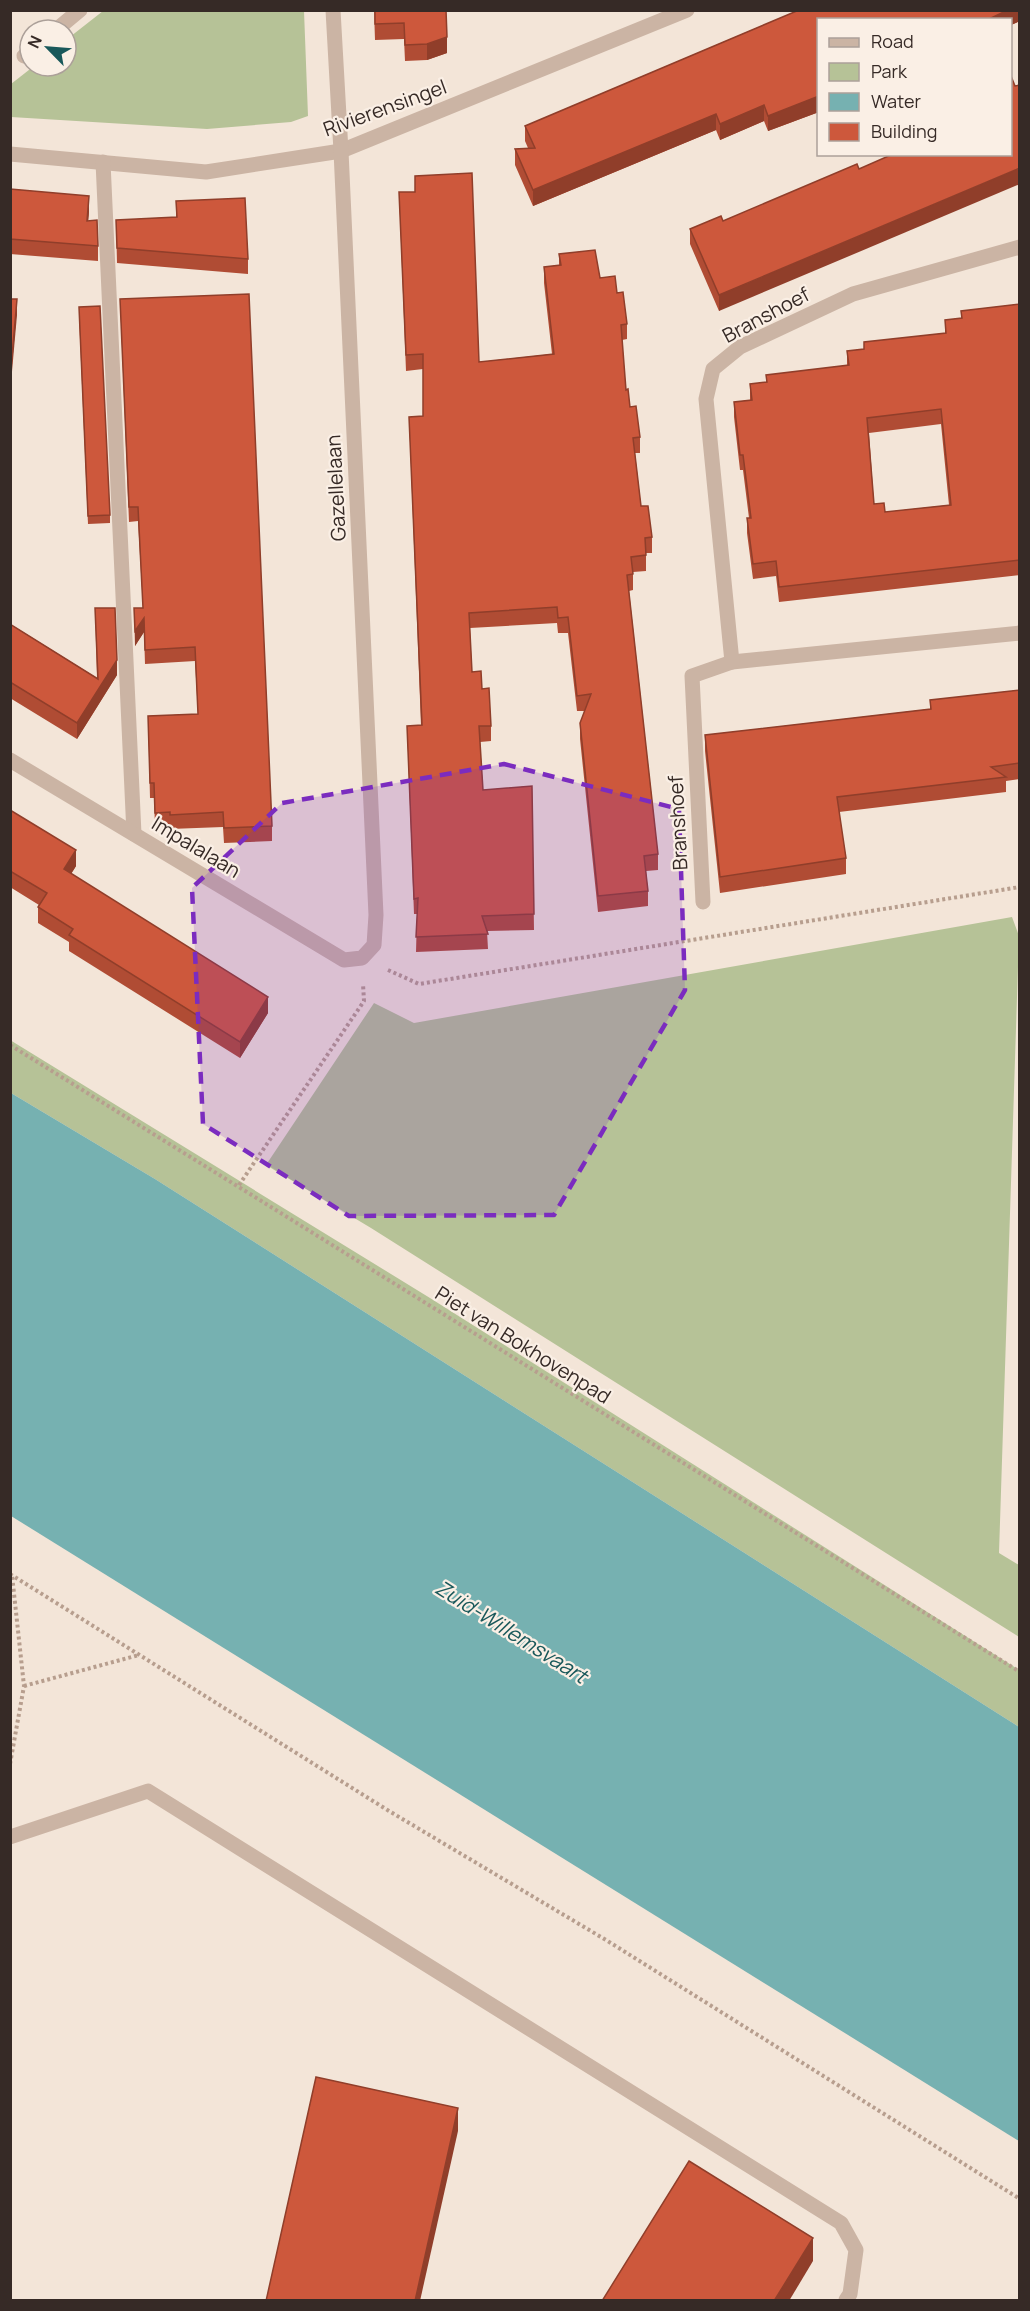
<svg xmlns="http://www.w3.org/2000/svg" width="1030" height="2311" viewBox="0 0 1030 2311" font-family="Manrope,sans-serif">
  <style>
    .green { fill: #b6c297 }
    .water { fill: #76b1b1 }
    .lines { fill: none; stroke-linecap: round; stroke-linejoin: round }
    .path { stroke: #b79e8e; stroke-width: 4; stroke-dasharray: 3 3; stroke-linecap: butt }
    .minor { stroke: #cbb4a4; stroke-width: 15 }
    .wall { fill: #b04c34; fill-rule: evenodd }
    .shaded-wall { fill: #903e2a }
    .building { fill: #cd583c; stroke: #903e2a; stroke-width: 1.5; fill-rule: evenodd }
    .marked { fill: #7b2cbf; fill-opacity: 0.2; stroke: #7b2cbf; stroke-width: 4.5; stroke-dasharray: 12 8; stroke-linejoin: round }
    .labels { text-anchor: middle; stroke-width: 4.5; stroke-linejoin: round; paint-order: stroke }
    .street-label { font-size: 20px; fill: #362a26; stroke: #faefe5 }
    .water-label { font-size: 21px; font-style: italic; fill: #19585a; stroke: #faefe5 }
  </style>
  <rect width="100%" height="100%" fill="#f3e5d8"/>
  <g class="green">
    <path d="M103,11h201l4,105 -17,6 -84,7 -196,-12v-33l23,-18h32v-26z"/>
    <path d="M1012,917l7,19 -20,617 20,12v72l-648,-409 -105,-63 108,-162 40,20z"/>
    <path d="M10,1040l420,258 589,372v57l-864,-548 -144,-86z"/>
  </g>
  <path class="water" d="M11,1093l144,86 864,548v414l-1008,-625z"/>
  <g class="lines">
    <g class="path">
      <path d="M388,970l31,14 601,-97"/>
      <path d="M10,1045l1010,627"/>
      <path d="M239,1185l125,-184 -1,-17"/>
      <path d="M10,1574l379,237 217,129 414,259"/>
      <path d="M24,1686l115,-31"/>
      <path d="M10,1764l14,-78 -12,-111"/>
    </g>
    <g class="minor">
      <path d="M56,30l24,-20"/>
      <path d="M24,56l6,-5"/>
      <path d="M10,154l196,18 135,-21 346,-141"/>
      <path d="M103,162l31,672"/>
      <path d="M732,662l288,-29"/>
      <path d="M10,760l334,200 18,-2 12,-13 2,-30 -35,-764 -8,-141"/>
      <path d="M703,902l-11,-226 40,-14 -26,-263 7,-30 27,-22 113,-53 167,-47"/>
      <path d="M10,1837l138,-46 693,432 15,27 -6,44 -4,6"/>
    </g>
  </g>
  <g class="wall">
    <path d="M374,10h72l1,43 -20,7 -22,1 -1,-22 -29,1z"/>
    <path d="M799,10h221v11l-9,4v-5h-192v92l-51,19 -4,-10 -44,19 -4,-10 -183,76 -18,-41v-16l13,-1 -3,-7v-15z"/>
    <path d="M859,169l-140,142 -29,-67v-15l33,-8z"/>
    <path d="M10,189l79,22 -1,10 10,25v15l-88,-7z"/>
    <path d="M399,192l80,170 73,-8 -8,-71v-16l15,-2v-11l41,24 17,15 10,31v15l-5,1 4,50 4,17 10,30v16h-5l6,53 11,31v16h-6v18l-13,1v18l-4,1 29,263v16l-12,1 2,20v15l-50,6 -18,-173v-16l5,-12h-8l-9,-78h-10l-1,-10 -87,5 2,44 10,17 9,37v15l-11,1 3,48 49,-4 2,144 -47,1 1,18 -72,3 1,-38h-3l-7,-188 14,-1 -12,-308 14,-1v-47l-17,2z"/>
    <path d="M176,201l72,58v15l-131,-11 -1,-43 60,-3z"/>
    <path d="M120,299l152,527v15l-48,2 -1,-16 -53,2v-3l-15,1 -1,-29h-4l-2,-82 50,-2 -3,-53 -50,3 -1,-32 -9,14 -1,-38h9l-5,-87 -9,1z"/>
    <path d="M1020,304v271l-241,27 -3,-26 -23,3 -6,-46v-15h2l-6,-48h-3l-6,-53v-15l16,-2v-16l16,-2v-7l81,-9v-15l17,-2 81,-16v-13l16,-2v-7zM941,424l8,81 -64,7 -11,-8 -5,-71z"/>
    <path d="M79,316l31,199v8l-22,1z"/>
    <path d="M95,608l22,67 -40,64 -67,-41v-74l87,54z"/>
    <path d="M1020,690v89l-14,2v11l-167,20 7,46v16l-126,19 -15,-142v-16l225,-26v-9z"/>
    <path d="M10,810l66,56 -5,8 197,139 -28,45 -171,-107v-9l-31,-19v-16l1,-2 -29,-18z"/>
  </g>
  <g class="shaded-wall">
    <path d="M1008,10h12v11l-9,4v-5h-24z"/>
    <path d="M447,37v16l-20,7v-16z"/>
    <path d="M819,96v16l-51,19v-15z"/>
    <path d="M764,105v16l-44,19v-16z"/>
    <path d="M716,114v16l-183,76v-16z"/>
    <path d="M1020,168v16l-301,127v-16z"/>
    <path d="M89,196v15l-2,25v-15z"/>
    <path d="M17,299v16l-7,79v-15z"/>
    <path d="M144,618v14l-9,14v-15z"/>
    <path d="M117,660v15l-40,64v-16z"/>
    <path d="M76,850v16l-12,19v-16z"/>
    <path d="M268,997v16l-28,45v-16z"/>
    <path d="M458,2108v23l-38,170h-5z"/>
    <path d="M813,2238v23l-24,40h-15z"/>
  </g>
  <g class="building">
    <path d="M375,10h71l1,27 -20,7 -22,1 -1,-22 -29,1z"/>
    <path d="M799,10h209l-21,10h-168v76l-51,20 -4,-11 -44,19 -4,-10 -183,76 -18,-41 20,-1 -10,-22z"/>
    <path d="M1011,76l4,10 5,-1v83l-301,127 -29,-66 31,-13 2,5 134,-57 2,5 34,-15h118z"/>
    <path d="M472,173l7,189 75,-8 -10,-87 17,-2 -2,-11 36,-4 5,28 15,-2 2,17 6,-1 4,32 -6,1 5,65 2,-1 2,18 6,-1 4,31 -7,1 8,68h7l4,31 -7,1 1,17 -15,2 2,17 -6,1 31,279 -14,2 4,35 -50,5 -18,-173 11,-29 -14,2 -9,-79 -10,1 -1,-11 -88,6 3,59 9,-1 1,18 7,-1 2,38h-12l4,64 49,-4 2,128 -52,2 6,18 -72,3 2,-39 -4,1 -7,-173 15,-1 -13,-308 14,-1v-62l-17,1 -7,-163h16v-16z"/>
    <path d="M10,189l79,7 -2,25 10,-1 1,26 -88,-7z"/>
    <path d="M245,198l3,61 -131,-11 -1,-28 61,-3 -1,-16z"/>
    <path d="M249,294l23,532 -48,2 -1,-16 -53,3v-3l-15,1 -1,-30h-4l-2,-67 50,-2 -3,-67 -50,3 -1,-32 -9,13 -1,-23h9l-5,-101h-9l-9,-208z"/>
    <path d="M10,299h7l-7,80z"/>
    <path d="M1020,304v256l-241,27 -3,-26 -23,3 -6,-46h4l-8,-63h-3l-6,-53 18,-2 -2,-16 17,-2 -1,-7 83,-10 -2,-14 17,-2v-7l82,-9 -1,-13 17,-2 -1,-7zM941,409l10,96 -66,7 -1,-9 -10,1 -7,-86z"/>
    <path d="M100,306l10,209 -22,1 -9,-209z"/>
    <path d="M95,608h20l2,52 -40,63 -67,-41v-58l88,55z"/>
    <path d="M1020,690v73l-29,4 15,10 -169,20 9,61 -126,19 -15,-142 226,-26 -1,-9z"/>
    <path d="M10,810l66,40 -12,19 204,128 -28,45 -171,-107 4,-6 -35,-22 9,-14 -37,-22z"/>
    <path d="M316,2077l142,31 -43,193h-149z"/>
    <path d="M689,2161l124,77 -39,63h-172z"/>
  </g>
  <path class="marked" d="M504,764l175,45 6,181 -131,225 -205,1 -146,-92 -11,-236 90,-85z"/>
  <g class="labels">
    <g class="street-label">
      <text transform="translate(385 108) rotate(-20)" y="7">Rivierensingel</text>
      <text transform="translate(766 315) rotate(-28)" y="7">Branshoef</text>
      <text transform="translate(336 488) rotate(-93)" y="7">Gazellelaan</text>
      <text transform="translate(678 823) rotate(-93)" y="7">Branshoef</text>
      <text transform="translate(196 847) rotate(31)" y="7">Impalalaan</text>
      <text transform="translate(523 1345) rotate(32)" y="7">Piet van Bokhovenpad</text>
    </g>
    <g class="water-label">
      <text transform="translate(511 1632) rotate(32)" y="7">Zuid-Willemsvaart</text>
    </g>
  </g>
  <rect width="1030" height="2311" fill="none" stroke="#362a26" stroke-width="24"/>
  <rect x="817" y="18" width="195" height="138" fill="#faefe5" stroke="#aca099" stroke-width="1.5"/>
  <rect x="829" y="38" width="30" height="9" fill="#cbb4a4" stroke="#aca099" stroke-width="1.5"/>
  <text x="871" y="48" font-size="18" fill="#362a26">Road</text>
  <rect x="829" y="63" width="30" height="18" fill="#b6c297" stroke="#aca099" stroke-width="1.5"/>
  <text x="871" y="78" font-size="18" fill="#362a26">Park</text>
  <rect x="829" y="93" width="30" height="18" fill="#76b1b1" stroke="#aca099" stroke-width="1.5"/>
  <text x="871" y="108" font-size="18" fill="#362a26">Water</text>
  <rect x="829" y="123" width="30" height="18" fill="#cd583c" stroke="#aca099" stroke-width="1.5"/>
  <text x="871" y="138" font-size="18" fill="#362a26">Building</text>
  <g transform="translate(48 48) rotate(295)"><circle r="28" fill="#faefe5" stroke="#aca099" stroke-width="1.5"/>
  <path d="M0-4.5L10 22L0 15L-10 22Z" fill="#19585a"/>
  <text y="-9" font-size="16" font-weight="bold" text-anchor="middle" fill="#362a26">N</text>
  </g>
</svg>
